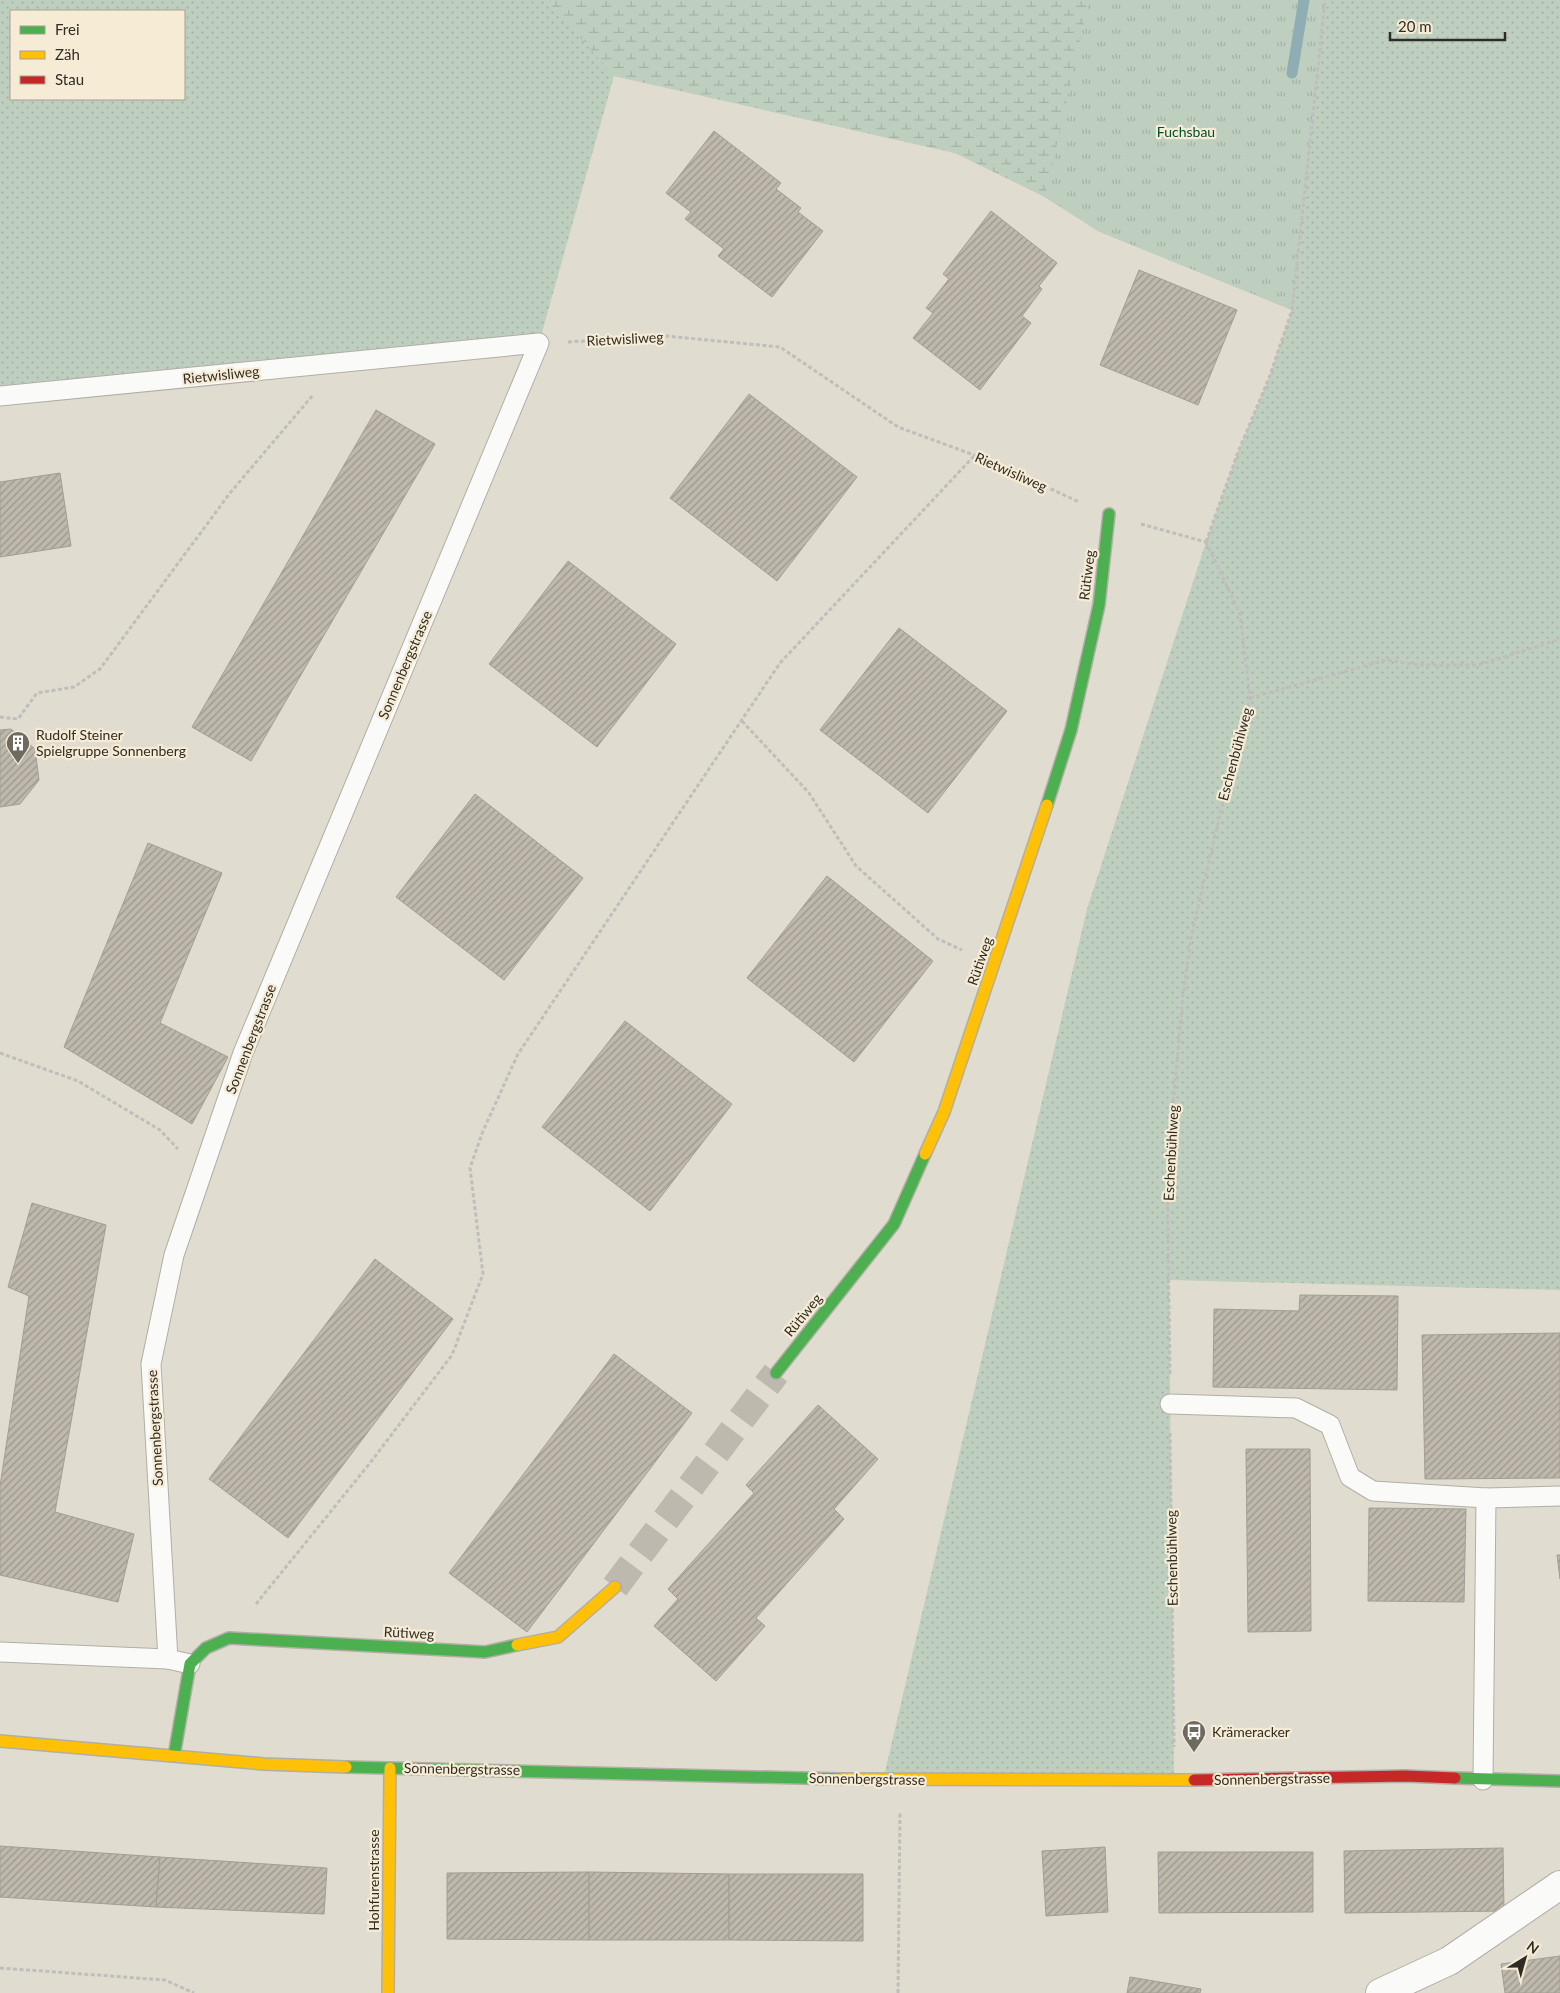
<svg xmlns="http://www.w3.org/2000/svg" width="1560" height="1993" viewBox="0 0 1560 1993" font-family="Lato,sans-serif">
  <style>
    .grass { fill: url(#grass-dots); fill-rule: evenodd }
    .wetland { fill: url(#wetland-marsh) }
    .park { fill: url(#park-tufts) }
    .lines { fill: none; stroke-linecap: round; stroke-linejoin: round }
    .stream { stroke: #8eaeb3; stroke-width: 11 }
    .building { fill: url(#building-hatch); stroke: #a29e95 }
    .secondary-tunnel { stroke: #beb9ae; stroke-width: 28; stroke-dasharray: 28 14; stroke-linecap: butt }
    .lane-casing { stroke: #b2aea5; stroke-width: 21 }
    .street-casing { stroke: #b2aea5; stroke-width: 30 }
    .fast-casing { stroke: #b2aea5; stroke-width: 14 }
    .slow-casing { stroke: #b2aea5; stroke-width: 14 }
    .jam-casing { stroke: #b2aea5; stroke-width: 14 }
    .path { stroke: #c0beba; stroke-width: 3; stroke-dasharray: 4 2.5; stroke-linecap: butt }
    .lane { stroke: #fafaf8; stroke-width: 19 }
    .street { stroke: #fafaf8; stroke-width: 28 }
    .fast { stroke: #4caf50; stroke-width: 11 }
    .slow { stroke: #ffc107; stroke-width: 11 }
    .jam { stroke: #c62828; stroke-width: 11 }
    .labels { text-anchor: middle; stroke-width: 4.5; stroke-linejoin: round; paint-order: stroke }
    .park-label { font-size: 14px; fill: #034c2f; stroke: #f6ecd6 }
    .street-label { font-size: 14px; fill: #302c24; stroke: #f6ecd6 }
    .poi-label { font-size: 14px; fill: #302c24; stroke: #f6ecd6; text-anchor: start }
  </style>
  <defs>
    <pattern id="grass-dots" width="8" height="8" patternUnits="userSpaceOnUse" patternTransform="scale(1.25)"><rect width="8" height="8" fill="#bfcfbf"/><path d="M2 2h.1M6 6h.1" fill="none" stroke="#a4b2a4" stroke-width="1.8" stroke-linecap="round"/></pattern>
    <pattern id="wetland-marsh" width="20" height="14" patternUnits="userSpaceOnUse" patternTransform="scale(1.25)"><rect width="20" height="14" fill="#bfcfbf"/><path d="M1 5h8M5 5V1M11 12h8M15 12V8" fill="none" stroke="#a4b2a4"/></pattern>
    <pattern id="park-tufts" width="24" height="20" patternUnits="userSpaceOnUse" patternTransform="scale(1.25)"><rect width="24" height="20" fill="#bfcfbf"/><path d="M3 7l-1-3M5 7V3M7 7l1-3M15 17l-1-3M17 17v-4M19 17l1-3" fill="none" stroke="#a4b2a4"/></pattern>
    <pattern id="building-hatch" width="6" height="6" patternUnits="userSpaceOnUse" patternTransform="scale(1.25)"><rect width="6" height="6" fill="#beb9ac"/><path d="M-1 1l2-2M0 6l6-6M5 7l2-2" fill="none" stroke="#9b978c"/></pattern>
  </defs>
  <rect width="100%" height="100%" fill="#e1dcd0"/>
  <path class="grass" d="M0,0h1560v1290l-391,-10 5,500h-291l204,-871 119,-367 32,-90 31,-74 23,-68 -194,-79 -53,-34 -90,-44 -341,-77 -75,267 -539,53zM11,11h173v88h-173z"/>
  <path class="wetland" d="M547,0h778l-33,310 -194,-79 -53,-34 -90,-44 -341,-77z"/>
  <path class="park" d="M1089,0h236l-33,310 -194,-79 -53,-34z"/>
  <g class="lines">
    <path class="stream" d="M1292,73l12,-73"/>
  </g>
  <g class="building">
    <path d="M714,131l67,52 -5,6 25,19 -3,4 25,19 -51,66 -54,-41 6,-7 -39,-30 6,-7 -25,-19z"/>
    <path d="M991,211l66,52 -18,23 3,3 -20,27 9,7 -51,67 -67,-52 20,-25 -7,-5 23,-29 -6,-5z"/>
    <path d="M1139,270l98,40 -39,95 -98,-40z"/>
    <path d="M749,394l108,83 -80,104 -107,-83z"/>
    <path d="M376,410l59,34 -184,317 -59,-34z"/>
    <path d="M60,473l11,73 -71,11v-75z"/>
    <path d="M568,561l108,83 -79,103 -108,-83z"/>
    <path d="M899,628l108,83 -79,102 -108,-83z"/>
    <path d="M11,729l24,20 4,31 -19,24 -20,3v-77z"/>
    <path d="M475,794l108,84 -79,102 -108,-83z"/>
    <path d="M148,843l74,30 -62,150 68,34 -36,67 -128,-77z"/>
    <path d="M827,876l106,85 -79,101 -107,-84z"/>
    <path d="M625,1021l107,83 -82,107 -108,-84z"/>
    <path d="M32,1203l74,22 -51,287 79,22 -16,68 -118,-27v-89l29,-190 -21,-9z"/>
    <path d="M375,1259l78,60 -165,219 -79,-59z"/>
    <path d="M1300,1295l98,1 -1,94 -184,-3 1,-78 85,2z"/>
    <path d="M1560,1333v145l-135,1 -3,-144z"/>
    <path d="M614,1354l78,59 -165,219 -78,-59z"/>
    <path d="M818,1405l60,54 -44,50 10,10 -88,99 9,8 -49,55 -62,-55 24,-27 -10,-10 86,-96 -8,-8z"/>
    <path d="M1246,1449h64l1,182 -63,1z"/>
    <path d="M1369,1508l97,1 -2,93 -96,-1z"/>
    <path d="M1557,1555h3v24z"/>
    <path d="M0,1846l160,11 -4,50 -156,-10z"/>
    <path d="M1105,1847l3,65 -62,4 -4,-65z"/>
    <path d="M1503,1848l1,63 -159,2 -1,-62z"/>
    <path d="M1158,1852h155v60l-154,1z"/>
    <path d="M160,1857l167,11 -3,46 -168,-7z"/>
    <path d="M589,1872v68l-142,-1v-66z"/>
    <path d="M589,1872l140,2v66h-140z"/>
    <path d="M729,1874h134v67l-134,-1z"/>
    <path d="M1560,1956v37h-55l-4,-29z"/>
    <path d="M1130,1977l71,12 -1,4h-73z"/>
  </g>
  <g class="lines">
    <path class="secondary-tunnel" d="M615,1587l161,-214"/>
    <g class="lane-casing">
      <g id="lane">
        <path d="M0,396l539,-53 -296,710 -69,202 -23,109 17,295 22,5"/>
        <path d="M1170,1404l126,4 34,17 20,52 23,14 113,7 -3,282"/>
        <path d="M1486,1498l74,-2"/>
        <path d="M0,1652l168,7"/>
      </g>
    </g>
    <g class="street-casing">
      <path id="street" d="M1380,1993l69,-32 111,-76"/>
    </g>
    <g class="fast-casing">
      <g id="fast">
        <path d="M1047,805l24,-75 28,-125 10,-91"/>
        <path d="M776,1373l118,-149 31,-70"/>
        <path d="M174,1756l16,-92 16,-16 23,-10 256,14 32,-7"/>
        <path d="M346,1767l495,12"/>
        <path d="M1455,1778l105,3"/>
      </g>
    </g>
    <g class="slow-casing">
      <g id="slow">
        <path d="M925,1154l19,-42 103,-307"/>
        <path d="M517,1645l41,-8 57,-50"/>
        <path d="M0,1741l264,23 82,3"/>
        <path d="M841,1779l353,1"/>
        <path d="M388,1993l2,-225"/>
      </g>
    </g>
    <g class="jam-casing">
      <path id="jam" d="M1194,1780l211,-4 50,2"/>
    </g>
    <g class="path">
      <path d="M568,342l98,-6 114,11 118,80 95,35 86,40"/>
      <path d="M1141,524l65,18"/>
      <path d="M1206,542l32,-90 31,-74 23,-68 33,-310"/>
      <path d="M1250,698l136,-38 34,5h59l81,-26"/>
      <path d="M0,717l18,2 19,-26 37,-6 26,-18 130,-176 83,-98"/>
      <path d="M742,721l67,72 47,73 82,73 24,11"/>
      <path d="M0,1053l78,28 82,49 18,19"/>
      <path d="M1170,1374l-3,-203 16,-176 8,-58 28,-119 31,-120 -10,-84 -34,-72"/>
      <path d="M1170,1433l4,314"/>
      <path d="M256,1604l114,-141 82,-108 31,-81 -13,-106 13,-37 35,-77 262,-391 195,-208"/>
      <path d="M0,1968l165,12 29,13"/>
      <path d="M898,1993l2,-180"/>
    </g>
    <use href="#lane" class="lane"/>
    <use href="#street" class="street"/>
    <use href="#fast" class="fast"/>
    <use href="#slow" class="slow"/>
    <use href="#jam" class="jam"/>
  </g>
  <defs>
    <g id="building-pin" transform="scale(1.25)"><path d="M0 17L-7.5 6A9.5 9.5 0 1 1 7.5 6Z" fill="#6e6a60" stroke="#f6ecd6"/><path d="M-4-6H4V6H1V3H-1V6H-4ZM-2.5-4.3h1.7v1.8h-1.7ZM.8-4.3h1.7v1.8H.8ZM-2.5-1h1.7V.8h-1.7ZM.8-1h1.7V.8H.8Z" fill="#fff"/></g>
    <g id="bus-pin" transform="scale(1.25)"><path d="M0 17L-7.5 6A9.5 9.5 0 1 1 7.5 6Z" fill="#6e6a60" stroke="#f6ecd6"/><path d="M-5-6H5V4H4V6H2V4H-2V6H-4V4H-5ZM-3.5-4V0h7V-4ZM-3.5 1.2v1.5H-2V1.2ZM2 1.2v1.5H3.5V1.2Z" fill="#fff"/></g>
  </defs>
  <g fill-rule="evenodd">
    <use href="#building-pin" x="18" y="743"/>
    <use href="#bus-pin" x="1194" y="1732"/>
  </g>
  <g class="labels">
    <g class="park-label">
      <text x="1186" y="137">Fuchsbau</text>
    </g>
    <g class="street-label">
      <text transform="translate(625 339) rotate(-3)" y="5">Rietwisliweg</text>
      <text transform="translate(221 375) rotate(-6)" y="5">Rietwisliweg</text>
      <text transform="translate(1011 472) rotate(24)" y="5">Rietwisliweg</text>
      <text transform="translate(1087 575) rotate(-83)" y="5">Rütiweg</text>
      <text transform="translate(405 665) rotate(-67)" y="5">Sonnenbergstrasse</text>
      <text transform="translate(1235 754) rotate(-75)" y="5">Eschenbühlweg</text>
      <text transform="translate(980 961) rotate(-71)" y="5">Rütiweg</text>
      <text transform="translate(251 1039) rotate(-69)" y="5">Sonnenbergstrasse</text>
      <text transform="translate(1171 1153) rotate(-87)" y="5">Eschenbühlweg</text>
      <text transform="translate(803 1315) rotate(-51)" y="5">Rütiweg</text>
      <text transform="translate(155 1428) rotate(-93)" y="5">Sonnenbergstrasse</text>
      <text transform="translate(1172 1558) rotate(-91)" y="5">Eschenbühlweg</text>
      <text transform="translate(409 1633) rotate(3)" y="5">Rütiweg</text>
      <text transform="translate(462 1769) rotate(1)" y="5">Sonnenbergstrasse</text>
      <text transform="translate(867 1779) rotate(1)" y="5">Sonnenbergstrasse</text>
      <text transform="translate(1272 1779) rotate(-1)" y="5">Sonnenbergstrasse</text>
      <text transform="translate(374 1880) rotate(-90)" y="5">Hohfurenstrasse</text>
    </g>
    <g class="poi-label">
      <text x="36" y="740">Rudolf Steiner<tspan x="36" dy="16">Spielgruppe Sonnenberg</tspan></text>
      <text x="1212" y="1737">Krämeracker</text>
    </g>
  </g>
  <rect x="10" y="10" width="175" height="90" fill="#f6ecd6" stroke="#a79f8f"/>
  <rect x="20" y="26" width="25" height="8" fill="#4caf50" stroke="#a79f8f"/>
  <text x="55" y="35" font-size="15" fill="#302c24">Frei</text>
  <rect x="20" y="51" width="25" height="8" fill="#ffc107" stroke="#a79f8f"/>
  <text x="55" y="60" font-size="15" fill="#302c24">Zäh</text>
  <rect x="20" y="76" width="25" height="8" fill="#c62828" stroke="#a79f8f"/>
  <text x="55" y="85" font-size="15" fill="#302c24">Stau</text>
  <g transform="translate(1525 1958) rotate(37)" stroke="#f6ecd6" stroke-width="4" paint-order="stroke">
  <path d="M0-4L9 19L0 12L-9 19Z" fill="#302c24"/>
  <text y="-8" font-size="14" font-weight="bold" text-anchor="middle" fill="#302c24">N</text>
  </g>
  <path d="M1390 32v8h115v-8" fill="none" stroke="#302c24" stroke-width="2.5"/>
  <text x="1398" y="32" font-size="15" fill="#302c24" stroke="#f6ecd6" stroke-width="4" paint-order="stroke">20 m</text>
</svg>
